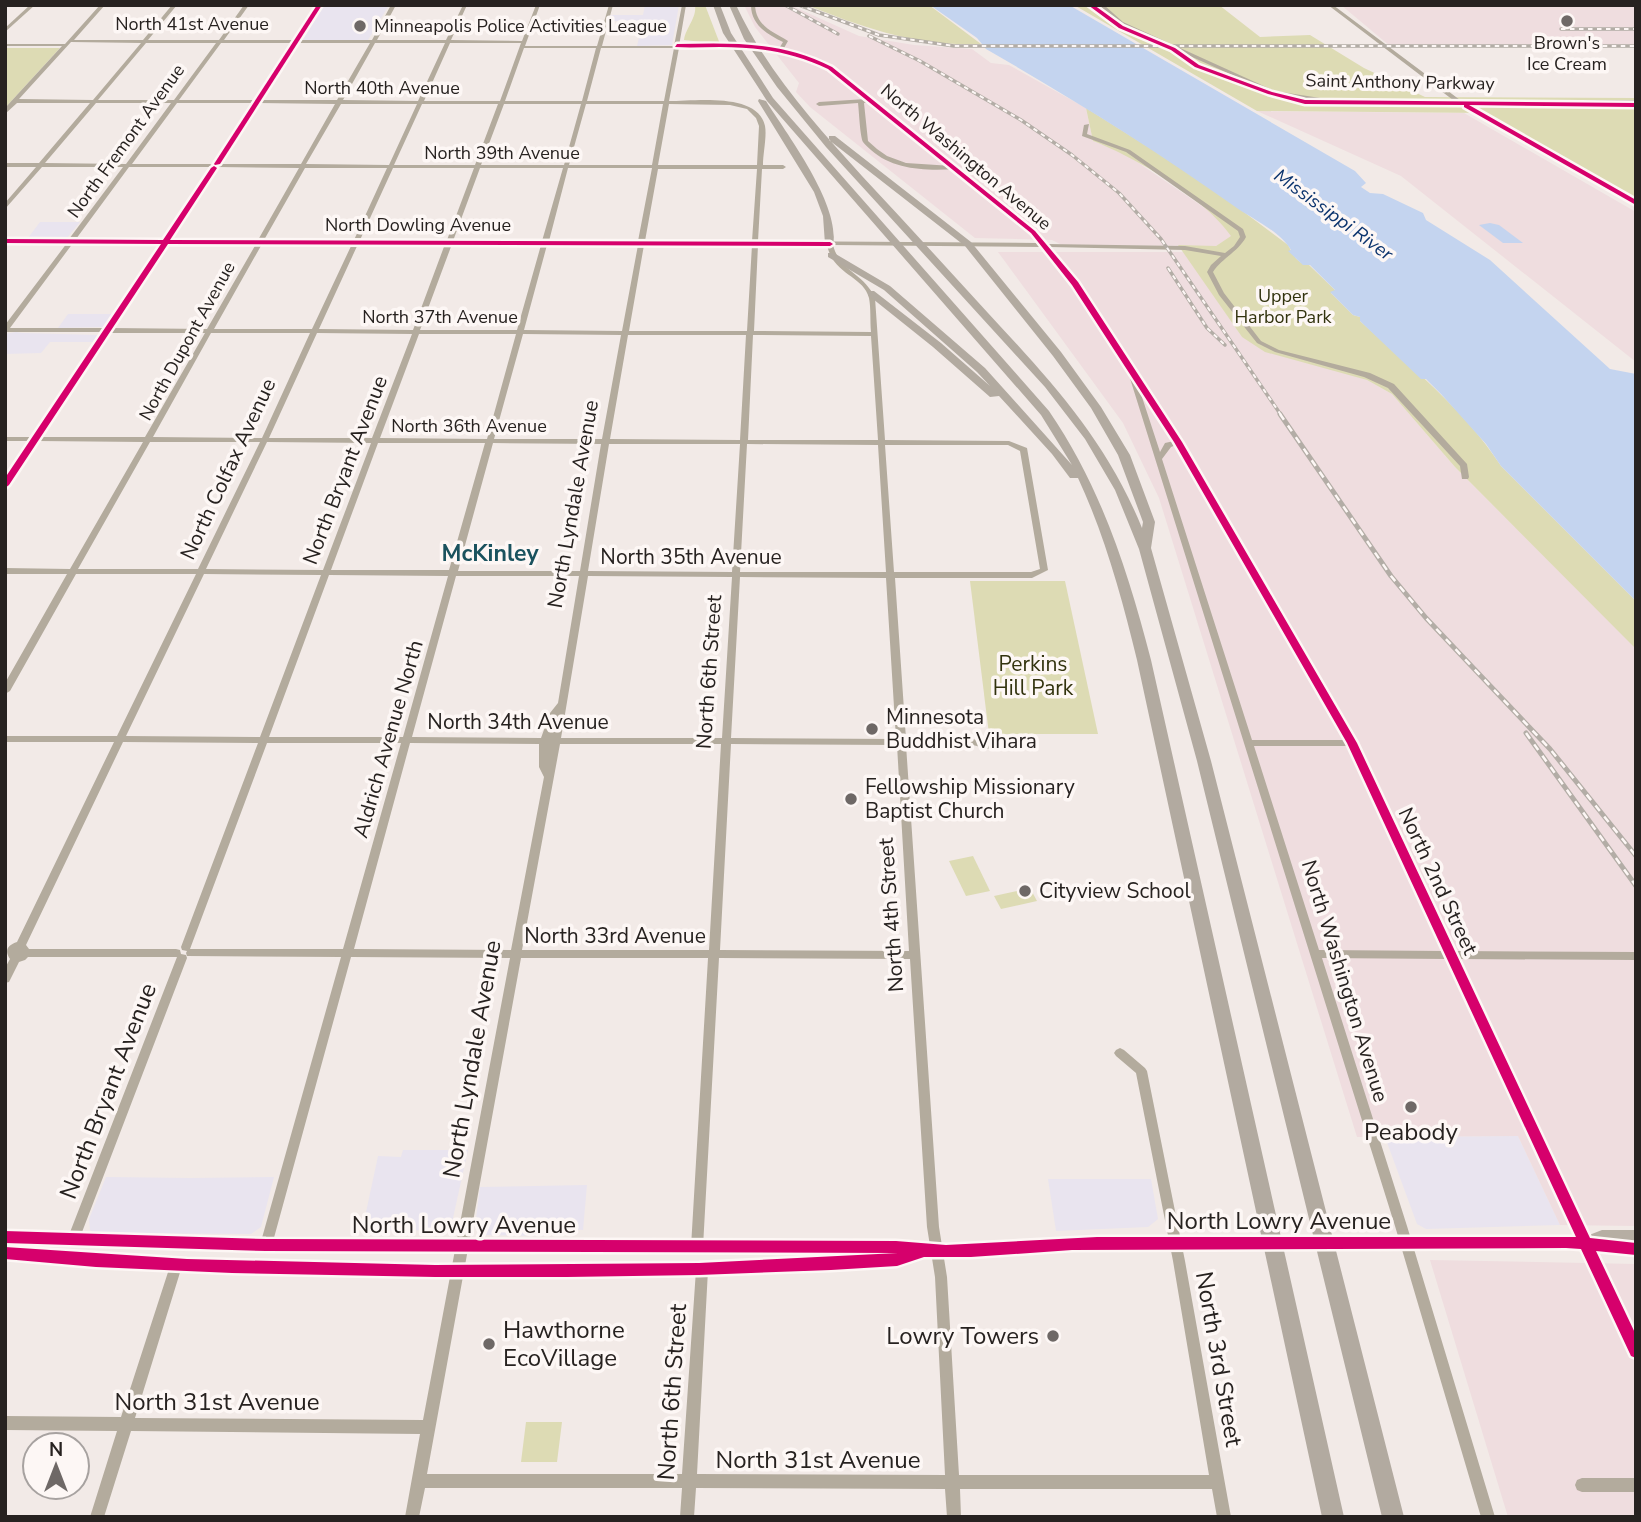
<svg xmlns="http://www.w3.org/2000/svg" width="1641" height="1522" viewBox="0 0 1641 1522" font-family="'Nunito Sans',sans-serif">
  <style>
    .commercial { fill: #e9e4ef }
    .industrial { fill: #efdddf }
    .green { fill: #dddbb4 }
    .water { fill: #c4d4ef }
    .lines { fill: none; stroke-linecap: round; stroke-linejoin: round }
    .minor { fill: #b3ab9d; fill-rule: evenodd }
    .major { fill: #b6aea3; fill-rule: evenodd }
    .highway { fill: #b2aaa0; fill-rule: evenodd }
    .rail-far1-casing { stroke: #b3ada6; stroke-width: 3.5 }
    .rail-casing { stroke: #b3ada6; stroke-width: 5 }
    .rail-far1 { stroke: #fdf7f5; stroke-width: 2; stroke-dasharray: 4.5; stroke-linecap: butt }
    .rail { stroke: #fdf7f5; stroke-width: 2.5; stroke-dasharray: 7; stroke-linecap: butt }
    .cycleway-casing { stroke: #fdf7f5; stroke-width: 5 }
    .cycleway { fill: #d6006c; fill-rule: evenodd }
    .poi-dot { fill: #6e6866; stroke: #fdf7f5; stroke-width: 2.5 }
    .labels { text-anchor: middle; stroke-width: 7; stroke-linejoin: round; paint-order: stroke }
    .far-street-label { font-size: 18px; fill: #272220; stroke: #fdf7f5 }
    .far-poi-label { font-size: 18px; fill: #272220; stroke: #fdf7f5; text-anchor: start }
    .far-park-label { font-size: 18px; fill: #32330e; stroke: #fdf7f5 }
    .far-water-label { font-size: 19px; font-style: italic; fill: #0c346e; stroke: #fdf7f5 }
    .street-label { font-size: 21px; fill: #272220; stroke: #fdf7f5 }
    .park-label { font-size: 21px; fill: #32330e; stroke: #fdf7f5 }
    .poi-label { font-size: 21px; fill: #272220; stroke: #fdf7f5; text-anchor: start }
    .neighbourhood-label { font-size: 23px; font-weight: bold; fill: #1a525e; stroke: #fdf7f5 }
    .near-street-label { font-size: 24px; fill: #272220; stroke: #fdf7f5 }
    .near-poi-label { font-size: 24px; fill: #272220; stroke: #fdf7f5 }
  </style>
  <rect width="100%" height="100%" fill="#f2eae7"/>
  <g class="commercial">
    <path d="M322,5h67l-21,35h-68z"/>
    <path d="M645,5h34l-7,40 -35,1 6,-25h-34l1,-6h33z"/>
    <path d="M40,222h40l-13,16h-39z"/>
    <path d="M68,314h45l-10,13 -45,1z"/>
    <path d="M16,332l6,1 77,2 -4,7h-45l-9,11 -36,1v-20z"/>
    <path d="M1518,1136l42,89 -134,4 -9,-5 -32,-87z"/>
    <path d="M403,1150h65l-17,77 -3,3 -86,1 16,-75 23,1z"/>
    <path d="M106,1177l84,1 84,-1 -13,50 -10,7 -157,-1 -4,-3 -1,-11z"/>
    <path d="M1048,1179h103l7,40 -10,8 -92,4z"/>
    <path d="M587,1185l-4,45 -13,-1 -22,7 -66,-1 -7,-9 5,-39z"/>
  </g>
  <g class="industrial">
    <path d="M744,5h46l69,31 55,9 58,4 19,14 18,2 77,43 7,33 31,12 94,64 14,19 -16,10 -154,-1 -10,-5 -77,-2 -165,-131 -14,-15 3,-9 -44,-56z"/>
    <path d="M1341,5h295v41h-246z"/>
    <path d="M1257,111l207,2 172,99v150l-235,-186z"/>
    <path d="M998,252h186l58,85 125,43 25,14 63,73 181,181v578l-76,-1 -42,-89 -161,1 -198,-639 -36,-75z"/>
    <path d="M1430,1260l206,4v253h-128z"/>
  </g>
  <g class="green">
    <path d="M695,5h10l15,39 -36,-4c2,-13 13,-22 11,-35z"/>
    <path d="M807,5h122l52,39c-62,3 -118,-16 -174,-39z"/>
    <path d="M1074,5h145l41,32 50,-2 54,33 61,29 211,1v100l-150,-85 -229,-2z"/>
    <path d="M5,48h55l-55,60z"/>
    <path d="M1086,108l115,72 87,65c4,7 8,19 21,20l27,26 -5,2 22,22 7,2v4c50,45 104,88 141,145l135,135v48l-181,-182 -63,-73 -25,-14 -102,-28 -23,-15 -64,-92 38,1 15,-10c-25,-37 -96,-79 -138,-95z"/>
    <path d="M970,581h95l33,153h-109z"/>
    <path d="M973,856l17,35 -24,5 -17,-35z"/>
    <path d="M1030,888l7,13 -36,8 -7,-13z"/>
    <path d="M526,1422h36l-5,40h-36z"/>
  </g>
  <g class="water">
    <path d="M930,5h139l286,166 11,12 -5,4 9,6 13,1 40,19 3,7 64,40 120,109 26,5v227l-135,-135 -15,-22 -45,-50 -15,-15h-5l-61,-58v-4l-7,-2 -23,-23 5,-2 -25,-25h-7l-15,-14 3,-1c-11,-19 -39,-31 -57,-44 -80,-57 -163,-108 -248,-157l-9,-11z"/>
    <path d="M1490,223l9,2 24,18h-20l-24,-18z"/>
  </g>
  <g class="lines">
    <g class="minor">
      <path d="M30,5h5l-30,27v-4z"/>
      <path d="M100,5h5l-31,35h69l29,-35h5l-29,35h71l25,-35h5l-25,35h71l22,-35h5l-22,35h72l19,-35h5l-19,35h69l17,-35h4l-16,35 71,1 14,-36h4l-15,41h72l12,-41h4l-11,41h72l8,-41h4l-7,41h78l23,1 3,-5c-16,-8 -32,-17 -32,-37h4c1,21 18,27 33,36l-4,7 22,6 26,13 142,112 72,65 139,2 40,7 9,-7 6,-9 -2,-6 -112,-79 -44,-16 2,-11 5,-1 -2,10 43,16 113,79 3,8c-8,15 -24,21 -33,35l11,21 37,48 18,9 91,23 24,11 73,80 2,13 -1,2h-6l-2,-13 -72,-78 -24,-11 -89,-25 -18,-9 -38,-48 -12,-23 4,-7 10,-9 -36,-6 -135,-3 132,195 175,301 98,208 181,1v8l-178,-1 178,377v21l-5,-2 -184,-396 -125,-1 85,268 88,291h-14l-86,-291 -267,-854 -78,-118 -7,-7 -210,-2c7,27 31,28 42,53l10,142 124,1 18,7 21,122 -16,8h-137l11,161h67l18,5 2,2 -5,3 -15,-4h-67l33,482 8,50 12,198h250l-36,-214 -37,-188 -20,-17 -2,-3 2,-3 4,-2 4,2 21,18 2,3 38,190 46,256h-14l-5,-28h-252l1,28h-14l-2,-28 -249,-1 -2,29h-14l2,-29h-257l-6,29h-14l15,-83 -289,-3 -27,86h-14l27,-86 -112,-1v-14l116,1 49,-151 1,-4 5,-2 5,2 1,4 -47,152 288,2 87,-462 -159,-1 -79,288 -1,4 -5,2 -5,-2 -1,-4 81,-288 -154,-1 -1,-3 1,-2 -5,-1 -1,-3 77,-204 -135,-1 -97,203 3,4h147l4,1 1,4 5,1 1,3 -108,282 -1,4 -5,2 -5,-2 -1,-4 110,-283h-149l-3,3 -6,2 -10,20 -4,1v-15l5,-9c-6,-9 -2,-14 7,-17l97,-200h-109v-6h112l79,-162h-120l-66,117 -5,3v-11l62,-109h-62v-6l65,1 73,-127 -105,-1 -30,46h-3v-8l25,-38h-25v-4h28l69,-105h-97v-7l62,-82h-62v-4h64l54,-72h-81l-37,42v-6l31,-36h-31v-4h34l51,-60h-73l-12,11v-6l57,-62h-57v-2h60zM71,42l70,1 -48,57 -74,-1zM146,43h70l-42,57h-76zM221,43h72l-37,57h-77zM298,43h72l-33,57h-76zM375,43h70l-27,58 -75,-1zM450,43h71l-21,58h-76zM524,48h72l-14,53h-77zM601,48h73l-10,53h-77zM679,48c49,0 106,-8 149,21 13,9 26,20 38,30l-47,3 -3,2 3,2 39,-3c1,8 2,33 5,39 2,3 5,5 8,8 22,20 56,21 85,19l42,36 41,38 -281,-2 4,-72h21l3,-2 -3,-2h-20c0,-11 4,-29 2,-39 -7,-34 -70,-25 -96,-25zM869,102l83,64 -46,-3 -19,-7 -10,-7 -9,-8 -4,-38zM96,103h75l-45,61 -81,-1zM177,103h77l-40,61 4,3 81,1 -41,72h-88l47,-72 -7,-4h-78zM259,103l76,1 -34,60h-81zM341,104h76l-28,61 -83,-1zM422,104h76l-23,61h-81zM504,104h77l-17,61h-83zM586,104h77l-11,61h-83zM669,104l61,1 17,4 9,9 3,8 -2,39h-99zM129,167h83l-48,73 -88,-1zM305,168h82l-33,72h-90zM393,168h81l-27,72h-87zM480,168h83l-21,73h-89zM568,168h84l-14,73h-89zM658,169h99l-5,72h-107zM73,243h88l-56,85h-95zM167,243l89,1 -49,85 -95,-1zM262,244h90l-40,85h-98zM358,244h87l-32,86 -94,-1zM452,244l89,1 -24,85h-97zM547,245h91l-16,86 -98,-1zM644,245h108l-5,86h-118zM758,245h69c7,31 36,30 42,53 2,10 1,23 2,34l-117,-1zM109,333h96l-60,104h-105zM211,333h99l-48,105 -109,-1zM317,333l95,1 -40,104h-103zM419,334h97l-29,105 -107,-1zM523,334l98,1 -19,104h-108zM628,335h118l-6,105 -130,-1zM753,335l118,1 7,104h-130zM1140,391l34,50 -9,2 -5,9zM150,442h110l-62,127h-120zM267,442l104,1 -48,127 -117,-1zM378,443h107l-36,127h-118zM493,443l108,1 -21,127h-122zM609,444h131l-8,128 -144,-1zM747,444l131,1 8,127h-146zM885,445h123l12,6 20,118 -9,3h-137zM1176,445l169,295h-93l-90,-281 9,-12zM204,574l117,1 -61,162 -134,-1zM329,575l119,1 -45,161h-134zM456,576h123l-21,127 -8,10 -9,25 -129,-1zM588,576l144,1 -10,161h-161zM740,577l146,1 10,161 -165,-1zM267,743h134l-58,206h-153zM410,743l129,1v23l5,10 -33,173 -157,-1zM560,744h161l-12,206h-187zM731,744l166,1 12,206 -189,-1zM1254,746h95l95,205 -125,-1zM521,958h187l-17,289 1,4 5,2 5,-2 1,-4 16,-289 191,1 17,268 8,50 10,198 -248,-1 11,-204 -1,-4 -5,-2 -5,2 -1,4 -14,204h-255z"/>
      <path d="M1099,5h5l19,17 152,69 58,9h120l-125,-95h5l127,95h176v4h-170l170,96v5l-178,-101h-125l-59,-10 -155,-70z"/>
      <path d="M1582,1478h54v14h-54l-5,-2 -2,-5 2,-5z"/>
    </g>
    <path class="major" d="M5,1230l261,8 630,2 50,4 151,-8 469,-1 18,2 18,-7h34v26l-70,-7 -494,2 -101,7h-47l-27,9 -66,4 -264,7 -335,-4 -136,-6 -91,-8v-14c129,11 258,15 387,17 162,2 323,0 484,-9l-610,-2 -261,-8z"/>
    <g class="highway">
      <path d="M713,5h7l11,28 42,65 276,313c52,76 79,160 102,249l193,857h-22l-185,-857c-15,-62 -32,-124 -59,-182h-8l-18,-24 -53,-58 -9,1 -57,-50 -65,-52v-4h6l67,52 49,43 -13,-14 -93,-82 -56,-33v-4h6l56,33 95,82 87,97 -31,-50 -274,-314 -44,-68z"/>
      <path d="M729,5h7c30,65 78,118 126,171 42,45 84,91 126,137 63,68 118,127 154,215l1,-6 -25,-67 -27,-47 -38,-52 -88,-110 -136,-106v-4h6l136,106 90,110 40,55 29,48 25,67 -4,26 60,213 193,756h-22l-185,-756 -58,-212 -24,-59 -30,-51 -40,-52 -219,-240 -49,-60 -33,-48z"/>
      <path d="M759,99l7,2c22,35 75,104 67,145l-8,-2 -2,-28 -9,-24 -56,-91z"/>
    </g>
    <g class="rail-far1-casing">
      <g id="rail-far1">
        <path d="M785,5l53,29"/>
        <path d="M799,5l80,30 75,11h682"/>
        <path d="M1561,29h75"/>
        <path d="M869,36l51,25 101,59 51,35 47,38 42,46 120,176"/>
        <path d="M1168,268l39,60 18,17"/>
      </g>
    </g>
    <g class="rail-casing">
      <g id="rail">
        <path d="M1280,414l111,162 35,42 124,131 86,107"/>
        <path d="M1526,733l110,153"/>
      </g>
    </g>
    <use href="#rail-far1" class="rail-far1"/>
    <use href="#rail" class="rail"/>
    <g class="cycleway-casing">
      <g id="cycleway">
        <path d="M317,5h5l-102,159 -5,1 -1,-1z"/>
        <path d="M1088,5h6l29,21 52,22 24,17 73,27 33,8 331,3v4l-167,-2 167,95v5l-172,-98v-2l-159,-1 -37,-10 -73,-27 -24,-17 -52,-22z"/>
        <path d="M677,44c56,-1 104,-3 155,23l203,164 43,51 104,160 175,301 233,495 46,5v12l-40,-4 40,84v23l-5,-2 -50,-107 -15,-1 -494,2 -101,7h-47l-27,9 -66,4 -132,5 -132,2h-132l-203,-4 -136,-6 -91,-8v-12l182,12 248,6 264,-2 199,-10 -632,-2 -261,-8v-12l261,8 630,2 50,4 151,-8h479l-229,-494 -173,-301 -102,-157 -41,-52 -203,-164c-35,-17 -69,-22 -108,-22 -15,0 -30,1 -45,0z"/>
        <path d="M214,166l3,2 -47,72 660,2 3,2 -3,2 -662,-2 -159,241 -4,3v-10l156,-234 -156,-1v-4l158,1 48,-72z"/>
      </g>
    </g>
    <use href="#cycleway" class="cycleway"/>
  </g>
  <g class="poi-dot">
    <circle cx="1567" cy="21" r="7"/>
    <circle cx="360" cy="26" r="7"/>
    <circle cx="872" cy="729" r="7"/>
    <circle cx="851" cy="799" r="7"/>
    <circle cx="1025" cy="891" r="7"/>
    <circle cx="1411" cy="1107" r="7"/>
    <circle cx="1053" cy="1336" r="7"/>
    <circle cx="489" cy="1344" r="7"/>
  </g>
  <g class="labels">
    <g class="far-street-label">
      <text x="192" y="30">North 41st Avenue</text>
      <text transform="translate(1400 82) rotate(1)" y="6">Saint Anthony Parkway</text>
      <text x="382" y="94">North 40th Avenue</text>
      <text transform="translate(126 141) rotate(-54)" y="6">North Fremont Avenue</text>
      <text x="502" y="159">North 39th Avenue</text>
      <text transform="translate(966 157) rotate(40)" y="6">North Washington Avenue</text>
      <text x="418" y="231">North Dowling Avenue</text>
      <text x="440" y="323">North 37th Avenue</text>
      <text transform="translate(187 341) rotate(-61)" y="6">North Dupont Avenue</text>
      <text x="469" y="432">North 36th Avenue</text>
    </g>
    <g class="far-poi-label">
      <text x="374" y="32">Minneapolis Police Activities League</text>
      <text x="1567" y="49" text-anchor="middle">Brown's<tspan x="1567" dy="21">Ice Cream</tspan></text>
    </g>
    <g class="far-park-label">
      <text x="1283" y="302">Upper<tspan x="1283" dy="21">Harbor Park</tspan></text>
    </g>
    <g class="far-water-label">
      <text transform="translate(1334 214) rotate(36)" y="7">Mississippi River</text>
    </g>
    <g class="street-label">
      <text transform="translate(228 469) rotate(-65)" y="7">North Colfax Avenue</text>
      <text transform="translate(345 470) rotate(-69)" y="7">North Bryant Avenue</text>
      <text transform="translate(573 504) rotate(-80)" y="7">North Lyndale Avenue</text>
      <text x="691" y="564">North 35th Avenue</text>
      <text transform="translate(709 672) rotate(-86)" y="7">North 6th Street</text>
      <text x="518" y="729">North 34th Avenue</text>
      <text transform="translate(388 739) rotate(-74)" y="7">Aldrich Avenue North</text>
      <text transform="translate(1438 881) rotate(65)" y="7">North 2nd Street</text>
      <text transform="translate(891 915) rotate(-94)" y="7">North 4th Street</text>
      <text x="615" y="943">North 33rd Avenue</text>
      <text transform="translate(1345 981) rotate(73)" y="7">North Washington Avenue</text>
    </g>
    <g class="park-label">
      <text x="1033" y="671">Perkins<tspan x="1033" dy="24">Hill Park</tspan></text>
    </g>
    <g class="poi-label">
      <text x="886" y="724">Minnesota<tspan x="886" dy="24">Buddhist Vihara</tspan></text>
      <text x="865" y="794">Fellowship Missionary<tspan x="865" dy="24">Baptist Church</tspan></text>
      <text x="1039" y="898">Cityview School</text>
    </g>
    <g class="neighbourhood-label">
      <text x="490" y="561">McKinley</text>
    </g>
    <g class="near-street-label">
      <text transform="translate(472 1059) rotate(-80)" y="8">North Lyndale Avenue</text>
      <text transform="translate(108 1091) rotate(-69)" y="8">North Bryant Avenue</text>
      <text x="1279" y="1229">North Lowry Avenue</text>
      <text x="464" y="1233">North Lowry Avenue</text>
      <text transform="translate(1219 1359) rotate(80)" y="8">North 3rd Street</text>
      <text transform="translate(672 1392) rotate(-86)" y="8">North 6th Street</text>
      <text x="217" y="1410">North 31st Avenue</text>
      <text x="818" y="1468">North 31st Avenue</text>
    </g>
    <g class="near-poi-label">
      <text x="1411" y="1140">Peabody</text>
      <text x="503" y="1338" text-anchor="start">Hawthorne<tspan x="503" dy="28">EcoVillage</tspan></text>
      <text x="1039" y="1344" text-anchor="end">Lowry Towers</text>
    </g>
  </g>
  <rect width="1641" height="1522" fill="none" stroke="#272220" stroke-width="14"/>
  <g transform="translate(56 1466)"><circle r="33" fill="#fdf7f5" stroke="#a7a2a0" stroke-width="2"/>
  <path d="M0-5L12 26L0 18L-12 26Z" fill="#6e6866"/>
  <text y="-10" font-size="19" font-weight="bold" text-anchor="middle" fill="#272220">N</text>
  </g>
</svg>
